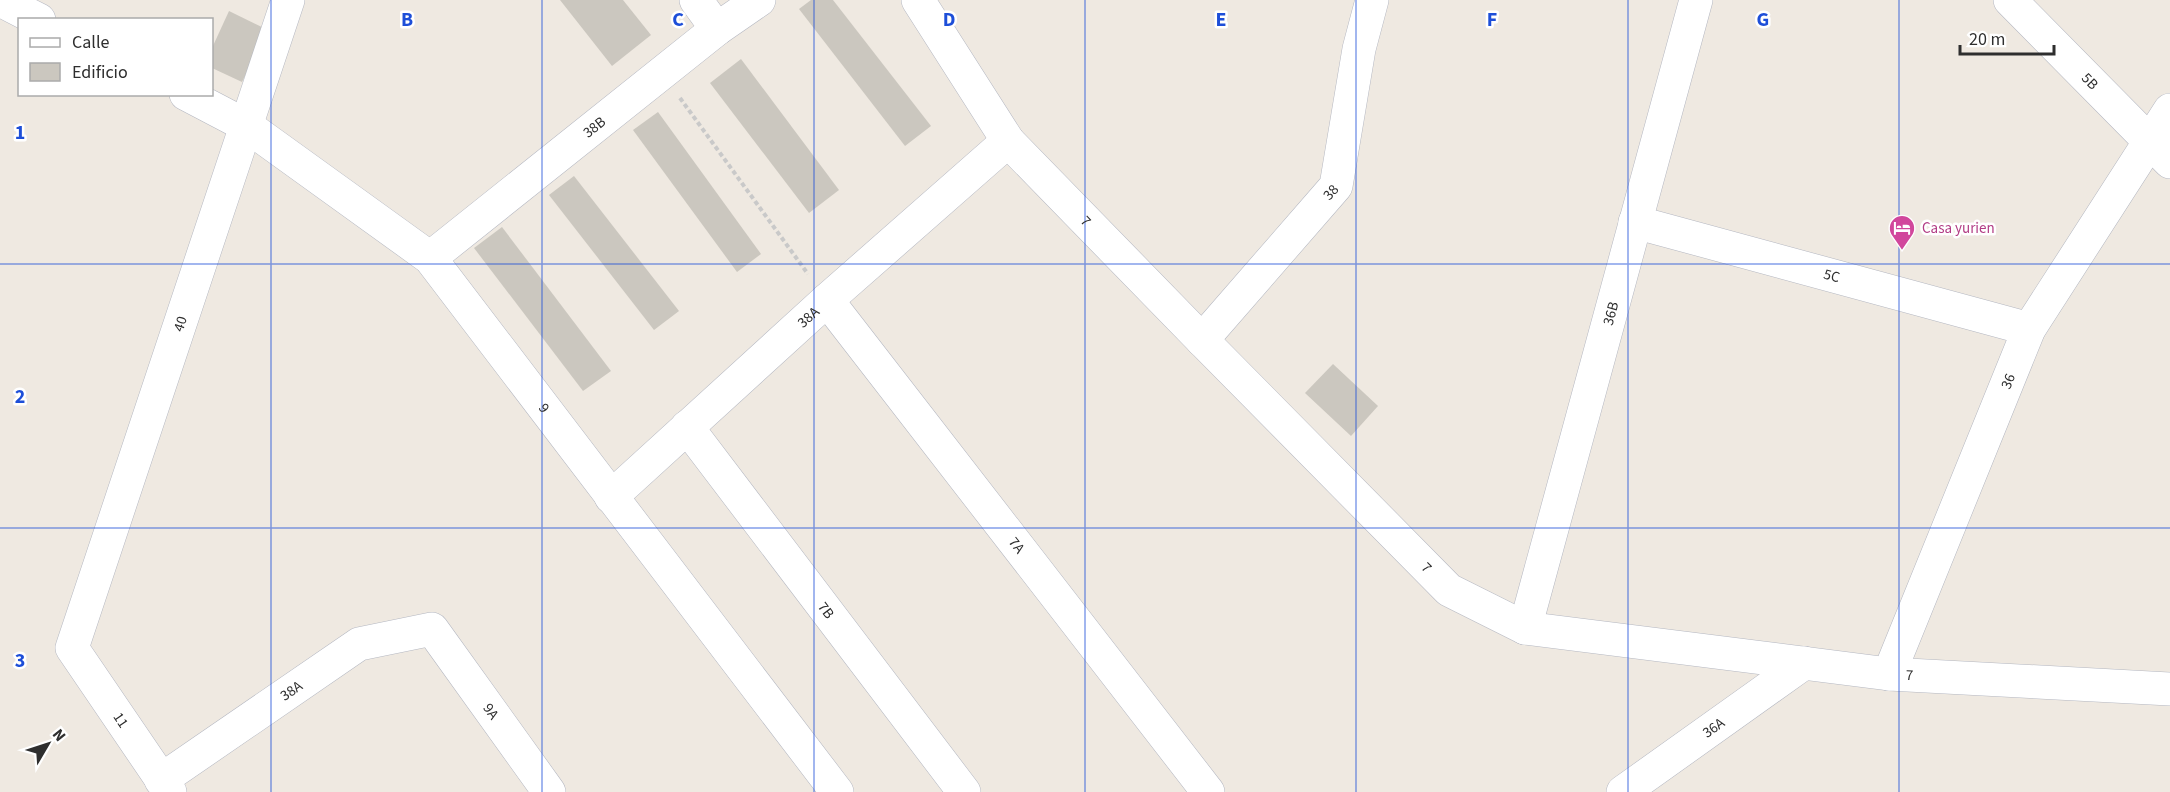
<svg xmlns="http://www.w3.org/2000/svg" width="2170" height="792" viewBox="0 0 2170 792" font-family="'Source Sans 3',sans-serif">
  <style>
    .building { fill: #cbc7bf }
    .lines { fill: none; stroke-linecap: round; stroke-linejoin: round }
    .minor-casing { stroke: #b4b7c1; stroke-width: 34 }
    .path { stroke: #c9c9c9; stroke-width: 4; stroke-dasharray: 4.5 3; stroke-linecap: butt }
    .minor { stroke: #fff; stroke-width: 33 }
    .grid { fill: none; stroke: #1d4ed8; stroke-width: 1.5; stroke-opacity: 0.55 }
    .labels { text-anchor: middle; stroke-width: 5; stroke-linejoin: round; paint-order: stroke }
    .street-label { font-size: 15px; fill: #2e2e2e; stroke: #fff }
    .hotel-label { font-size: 15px; fill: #b23c85; stroke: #fff; text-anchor: start }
    .grid-label { font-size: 20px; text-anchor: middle; font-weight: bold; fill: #1d4ed8; stroke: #fff; stroke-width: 5; stroke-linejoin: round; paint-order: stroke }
  </style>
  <rect width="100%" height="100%" fill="#efe9e1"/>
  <g class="building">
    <path d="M560,0h63l28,35 -39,31z"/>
    <path d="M811,0h22l98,126 -26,20 -106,-137z"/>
    <path d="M229,11l39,19 -26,52 -30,-14v-20z"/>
    <path d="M741,59l98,131 -30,23 -99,-130z"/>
    <path d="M658,112l103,142 -24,18 -104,-142z"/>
    <path d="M574,176l105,135 -25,19 -105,-135z"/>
    <path d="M502,227l109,144 -28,20 -109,-143z"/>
    <path d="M1333,364l45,42 -27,30 -46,-43z"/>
  </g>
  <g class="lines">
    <g class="minor-casing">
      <g id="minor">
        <path d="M0,0l39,20"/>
        <path d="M696,0l21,29"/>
        <path id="s1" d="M918,0l90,141 194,199 247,250 76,38 364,46 281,15"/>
        <path id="s2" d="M2010,0l160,162"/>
        <path id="s3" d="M186,94l61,32 183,132 407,534"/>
        <path id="s4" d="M1635,222l394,107"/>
        <path id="s5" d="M430,258l287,-229 42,-29"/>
        <path id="s6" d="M827,300l381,492"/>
        <path id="s7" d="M1202,340l134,-154 23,-137 13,-49"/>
        <path id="s8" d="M687,427l277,365"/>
        <path id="s9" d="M611,497l216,-197 181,-159"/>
        <path id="s10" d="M1525,628l171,-628"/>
        <path id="s11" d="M1889,674l140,-345 141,-219"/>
        <path id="s12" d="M161,780l198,-136 73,-15 117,163"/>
        <path id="s13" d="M170,792l-98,-144 216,-648"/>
        <path id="s14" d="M1623,792l181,-129"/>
      </g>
    </g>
    <path class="path" d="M680,98l128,176"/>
    <use href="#minor" class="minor"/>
  </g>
  <path class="grid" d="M271,0v792M542,0v792M814,0v792M1085,0v792M1356,0v792M1628,0v792M1899,0v792M0,264h2170M0,528h2170"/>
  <defs>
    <g id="hotel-pin" transform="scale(1.35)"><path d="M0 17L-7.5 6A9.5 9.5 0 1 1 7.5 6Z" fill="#d1479c" stroke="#fff"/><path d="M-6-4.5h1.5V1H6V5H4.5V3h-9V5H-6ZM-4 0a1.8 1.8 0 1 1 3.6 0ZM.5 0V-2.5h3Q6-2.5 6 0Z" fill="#fff"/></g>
  </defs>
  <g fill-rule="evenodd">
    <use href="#hotel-pin" x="1902" y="228"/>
  </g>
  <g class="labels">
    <g class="street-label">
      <text dy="5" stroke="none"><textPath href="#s2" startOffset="114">5B</textPath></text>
      <text dy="5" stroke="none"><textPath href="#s5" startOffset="210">38B</textPath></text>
      <text dy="5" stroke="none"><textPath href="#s7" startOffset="196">38</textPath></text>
      <text dy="5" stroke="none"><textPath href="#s1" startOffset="279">7</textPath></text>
      <text dy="5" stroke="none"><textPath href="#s4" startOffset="204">5C</textPath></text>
      <text dy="5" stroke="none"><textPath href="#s10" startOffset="326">36B</textPath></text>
      <text dy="5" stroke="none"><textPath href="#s9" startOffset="267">38A</textPath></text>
      <text dy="5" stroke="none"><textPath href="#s13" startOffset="516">40</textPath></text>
      <text dy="5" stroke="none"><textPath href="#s11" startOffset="316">36</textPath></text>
      <text dy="5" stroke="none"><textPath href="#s3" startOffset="483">9</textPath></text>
      <text dy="5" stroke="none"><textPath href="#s6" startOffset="310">7A</textPath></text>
      <text dy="5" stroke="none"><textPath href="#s1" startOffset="765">7</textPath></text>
      <text dy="5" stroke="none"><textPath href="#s8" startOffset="230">7B</textPath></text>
      <text dy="5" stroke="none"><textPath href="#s1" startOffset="1269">7</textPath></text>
      <text dy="5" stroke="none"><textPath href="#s12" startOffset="158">38A</textPath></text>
      <text dy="5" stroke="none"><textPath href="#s12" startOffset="416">9A</textPath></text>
      <text transform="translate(121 720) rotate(56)" y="5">11</text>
      <text dy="5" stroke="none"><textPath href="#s14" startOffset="111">36A</textPath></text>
    </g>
    <g class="hotel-label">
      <text x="1922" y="233">Casa yurien</text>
    </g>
  </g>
  <g class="grid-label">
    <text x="407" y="26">B</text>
    <text x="678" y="26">C</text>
    <text x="949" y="26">D</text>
    <text x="1221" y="26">E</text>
    <text x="1492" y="26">F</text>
    <text x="1763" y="26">G</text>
    <text x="20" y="139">1</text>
    <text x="20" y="403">2</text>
    <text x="20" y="667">3</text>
  </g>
  <rect x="18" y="18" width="195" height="78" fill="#ffffff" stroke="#ababab" stroke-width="1.5"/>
  <rect x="30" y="38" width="30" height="9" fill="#ffffff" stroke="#ababab" stroke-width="1.5"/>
  <text x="72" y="48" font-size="18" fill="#2e2e2e">Calle</text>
  <rect x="30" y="63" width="30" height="18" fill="#cbc7bf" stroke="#ababab" stroke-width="1.5"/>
  <text x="72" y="78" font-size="18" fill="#2e2e2e">Edificio</text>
  <g transform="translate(48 744) rotate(51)" stroke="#ffffff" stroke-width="4.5" paint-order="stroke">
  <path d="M0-4.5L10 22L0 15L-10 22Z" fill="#2e2e2e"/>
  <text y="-9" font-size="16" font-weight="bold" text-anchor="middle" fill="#2e2e2e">N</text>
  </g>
  <path d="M1960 45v9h94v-9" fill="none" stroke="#2e2e2e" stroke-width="3"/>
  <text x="1969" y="45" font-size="18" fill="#2e2e2e" stroke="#ffffff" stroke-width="4.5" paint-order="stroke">20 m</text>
</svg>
